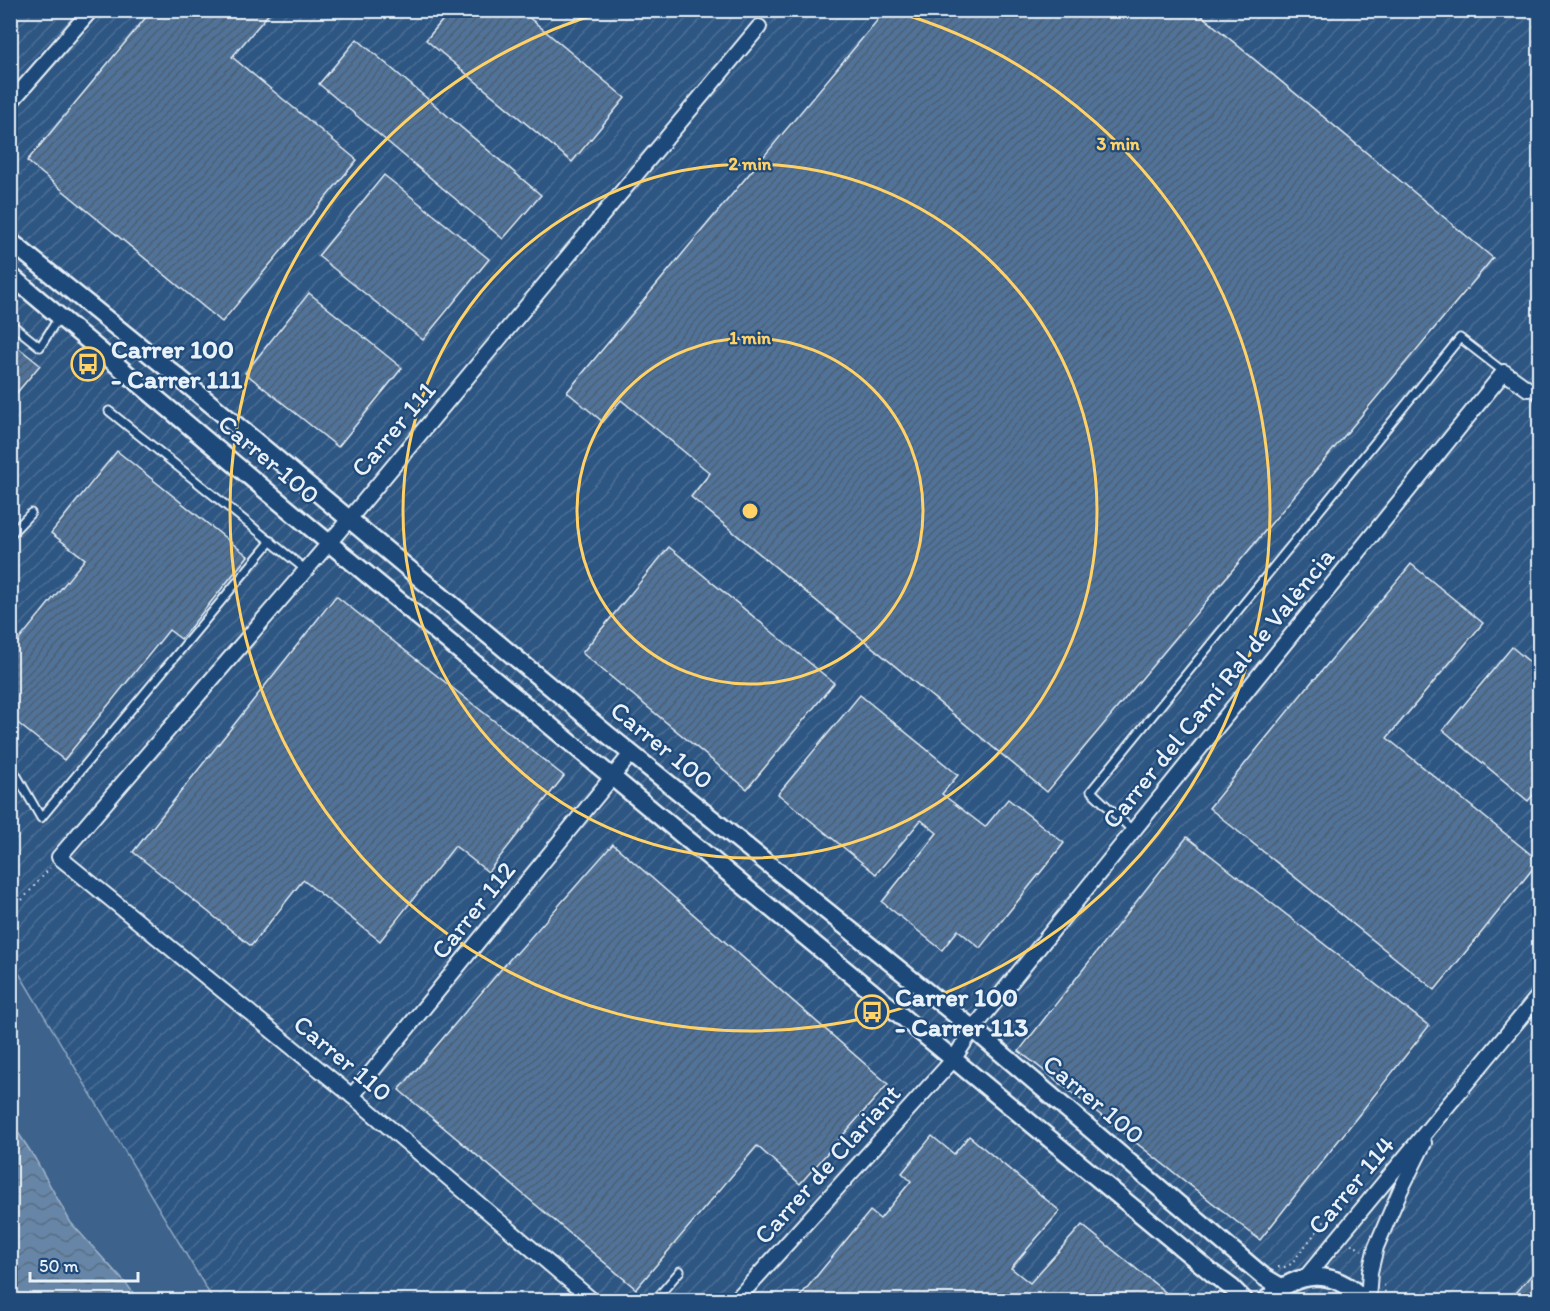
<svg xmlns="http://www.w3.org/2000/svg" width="1550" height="1311" viewBox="0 0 1550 1311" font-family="Itim,sans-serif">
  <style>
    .industrial { fill: url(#industrial-furrows) }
    .green { fill: #3c628c; stroke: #92aac2; stroke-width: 1.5 }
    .water { fill: url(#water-waves); stroke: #9ab0c7; stroke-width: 1.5 }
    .building { fill: url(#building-hatch); stroke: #e8f1f8; stroke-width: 1.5 }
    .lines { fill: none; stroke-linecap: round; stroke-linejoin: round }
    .service-casing { stroke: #e8f1f8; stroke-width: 11 }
    .minor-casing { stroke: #e8f1f8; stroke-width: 18 }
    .tertiary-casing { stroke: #e8f1f8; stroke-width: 21 }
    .path { stroke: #e8f1f8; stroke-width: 2; stroke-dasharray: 1.5 4.5; stroke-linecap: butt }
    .service { stroke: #1f4a7a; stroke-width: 7 }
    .minor { stroke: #1f4a7a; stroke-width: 14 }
    .tertiary { stroke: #1f4a7a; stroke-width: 16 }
    .ring { fill: none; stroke: #ffd166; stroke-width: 3 }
    .labels { text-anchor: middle; stroke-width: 4.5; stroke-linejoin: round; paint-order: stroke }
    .poi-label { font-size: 26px; font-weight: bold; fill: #e8f1f8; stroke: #1f4a7a; text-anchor: start }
    .street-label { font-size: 26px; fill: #e8f1f8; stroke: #1f4a7a }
    .centre { fill: #ffd166; stroke: #1f4a7a; stroke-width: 3 }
    .ring-label { font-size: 18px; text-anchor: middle; font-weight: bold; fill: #ffd166; stroke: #1f4a7a; stroke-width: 4.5; stroke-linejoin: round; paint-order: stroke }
  </style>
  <defs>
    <pattern id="industrial-furrows" width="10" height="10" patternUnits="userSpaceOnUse" patternTransform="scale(1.5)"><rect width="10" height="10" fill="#2e5683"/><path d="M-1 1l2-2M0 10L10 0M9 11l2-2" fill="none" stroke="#4c6f95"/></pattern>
    <pattern id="water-waves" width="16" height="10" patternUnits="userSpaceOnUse" patternTransform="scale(1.5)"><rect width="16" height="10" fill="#6685a7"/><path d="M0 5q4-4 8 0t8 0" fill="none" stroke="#596d82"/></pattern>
    <pattern id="building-hatch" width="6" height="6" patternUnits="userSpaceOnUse" patternTransform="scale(1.5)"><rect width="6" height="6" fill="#517399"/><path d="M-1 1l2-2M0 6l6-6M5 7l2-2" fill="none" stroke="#4c5e72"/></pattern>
  </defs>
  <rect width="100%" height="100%" fill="#1f4a7a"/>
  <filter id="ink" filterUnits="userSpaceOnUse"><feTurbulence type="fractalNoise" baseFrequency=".0167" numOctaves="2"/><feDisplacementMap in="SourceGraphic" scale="12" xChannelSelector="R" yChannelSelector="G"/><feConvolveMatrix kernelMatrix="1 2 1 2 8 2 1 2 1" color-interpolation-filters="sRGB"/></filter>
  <g filter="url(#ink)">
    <path class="industrial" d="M10,11h1529v1289h-1324l-6,-7 -198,-335z"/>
    <g class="green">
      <path d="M10,958l199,335 6,7h-77l-10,-14 -57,-63 -37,-66 -23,-35z"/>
      <path d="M1313,1293l19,3 10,4h-51l12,-5z"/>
    </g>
    <path class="water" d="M11,1122l23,35 37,66 57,63 10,14h-127z"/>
    <g class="building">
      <path d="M152,10h120l-40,47 125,103 -135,162 -195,-161z"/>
      <path d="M451,10h69l105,88 -53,64 -146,-122z"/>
      <path d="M886,10h309l298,248 -446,534 -356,-295 19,-24 -89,-73 -18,22 -36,-30z"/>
      <path d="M357,39l184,156 -38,44 -184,-155z"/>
      <path d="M384,175l105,84 -66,81 -105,-84z"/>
      <path d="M309,293l93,75 -64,79 -93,-74z"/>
      <path d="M10,341l30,24 -30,36z"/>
      <path d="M117,451l131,105 -67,83 -12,-9 -105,130 -54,-43v-66l75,-92 -34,-26z"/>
      <path d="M669,547l165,136 -87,106 -165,-136z"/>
      <path d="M1411,564l72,59 -96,115 152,123 -104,129 -226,-182 105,-129h1z"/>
      <path d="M336,596l228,180 -76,96 -33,-26 -75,95 -77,-61 -52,66 -118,-94z"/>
      <path d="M1512,647l27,23v118l-11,13 -85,-71z"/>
      <path d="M860,695l98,80 -16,19 43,33 23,-28 56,44 -84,105 -22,-18 -16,20 -60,-48 55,-69 -16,-13 -45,54 -98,-80z"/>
      <path d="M1187,837l242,189 -169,214 -241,-189z"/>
      <path d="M613,844l275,240 -88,100 -43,-38 -121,143 -237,-199 116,-137 1,1z"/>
      <path d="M932,1136l22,18 15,-18 91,75 -49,57 19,15 52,-58 93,75h-378l73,-89 10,8 31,-38 -9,-8z"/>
      <path d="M1539,1266v34h-29z"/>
    </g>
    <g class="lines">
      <g class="service-casing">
        <g id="service">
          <path d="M10,323l30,24 19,-30"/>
          <path d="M1528,389l12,9"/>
          <path d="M109,411l197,159"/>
          <path d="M10,535l21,-22"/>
          <path d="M10,764l31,54 230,-277"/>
          <path d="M1133,831l-42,-40 369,-453 44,34"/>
          <path d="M655,1300l25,-29"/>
        </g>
      </g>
      <g class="minor-casing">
        <g id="minor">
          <path d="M10,103l81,-93"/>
          <path d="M352,1096l279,-342"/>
          <path d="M1306,1277l234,-283"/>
          <path d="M592,1300l-240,-204 -293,-239 271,-315 429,-515"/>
          <path d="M736,1300l217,-240 20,-31 531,-657 24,17"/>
          <path d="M1368,1300l2,-28 6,-25 24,-56 24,-48"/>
        </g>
      </g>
      <g class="tertiary-casing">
        <g id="tertiary">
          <path d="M10,241l184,149 413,344 366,295 291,248 17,10"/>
          <path d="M10,275l284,239 918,759 20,15 12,12"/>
          <path d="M1266,1300c33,-30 66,-32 99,0"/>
        </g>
      </g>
      <g class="path">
        <path d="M22,900l28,-32"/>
        <path d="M1351,1244l11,6"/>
        <path d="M1278,1267h8l5,-3 33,-42 6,6"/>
        <path d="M1384,1285l2,15"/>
      </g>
      <use href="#service" class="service"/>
      <use href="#minor" class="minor"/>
      <use href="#tertiary" class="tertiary"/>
    </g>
  </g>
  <g class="ring">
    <circle cx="750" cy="511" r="173"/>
    <circle cx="750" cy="511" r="347"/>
    <path d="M893 11A520 520 0 1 1 607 11"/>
  </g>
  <defs>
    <g id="bus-ring" transform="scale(1.725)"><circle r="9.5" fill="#1f4a7a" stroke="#ffd166" stroke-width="1.5"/><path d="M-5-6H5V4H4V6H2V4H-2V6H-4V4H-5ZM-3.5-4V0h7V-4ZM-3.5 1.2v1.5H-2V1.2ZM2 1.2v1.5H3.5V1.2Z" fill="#ffd166"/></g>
  </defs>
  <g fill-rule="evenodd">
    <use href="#bus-ring" x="88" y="364"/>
    <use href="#bus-ring" x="872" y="1012"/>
  </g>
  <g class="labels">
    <g class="poi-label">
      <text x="111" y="358">Carrer 100<tspan x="111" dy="30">- Carrer 111</tspan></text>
      <text x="895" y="1006">Carrer 100<tspan x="895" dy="30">- Carrer 113</tspan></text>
    </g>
    <g class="street-label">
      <text transform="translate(393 429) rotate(-50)" y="9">Carrer 111</text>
      <text transform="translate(269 459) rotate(40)" y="9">Carrer 100</text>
      <text transform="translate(1218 688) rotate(-51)" y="9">Carrer del Camí Ral de València</text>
      <text transform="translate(662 745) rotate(39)" y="9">Carrer 100</text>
      <text transform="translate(473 910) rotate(-51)" y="9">Carrer 112</text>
      <text transform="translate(343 1058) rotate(40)" y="9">Carrer 110</text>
      <text transform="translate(1094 1099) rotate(40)" y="9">Carrer 100</text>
      <text transform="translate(827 1164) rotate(-48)" y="9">Carrer de Clariant</text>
      <text transform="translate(1351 1185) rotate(-50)" y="9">Carrer 114</text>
    </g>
  </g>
  <circle cx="750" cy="511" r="9" class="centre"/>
  <g class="ring-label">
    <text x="1118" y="150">3 min</text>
    <text x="750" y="170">2 min</text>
    <text x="750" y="344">1 min</text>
  </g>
  <rect width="1550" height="1311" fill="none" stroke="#1f4a7a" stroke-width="36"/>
  <rect x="18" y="18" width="1514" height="1275" fill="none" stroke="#e8f1f8" stroke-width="2" filter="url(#ink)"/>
  <path d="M30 1272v9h108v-9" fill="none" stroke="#e8f1f8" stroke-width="3"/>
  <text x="39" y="1272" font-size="18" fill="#e8f1f8" stroke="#1f4a7a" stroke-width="4.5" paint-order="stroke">50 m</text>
</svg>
